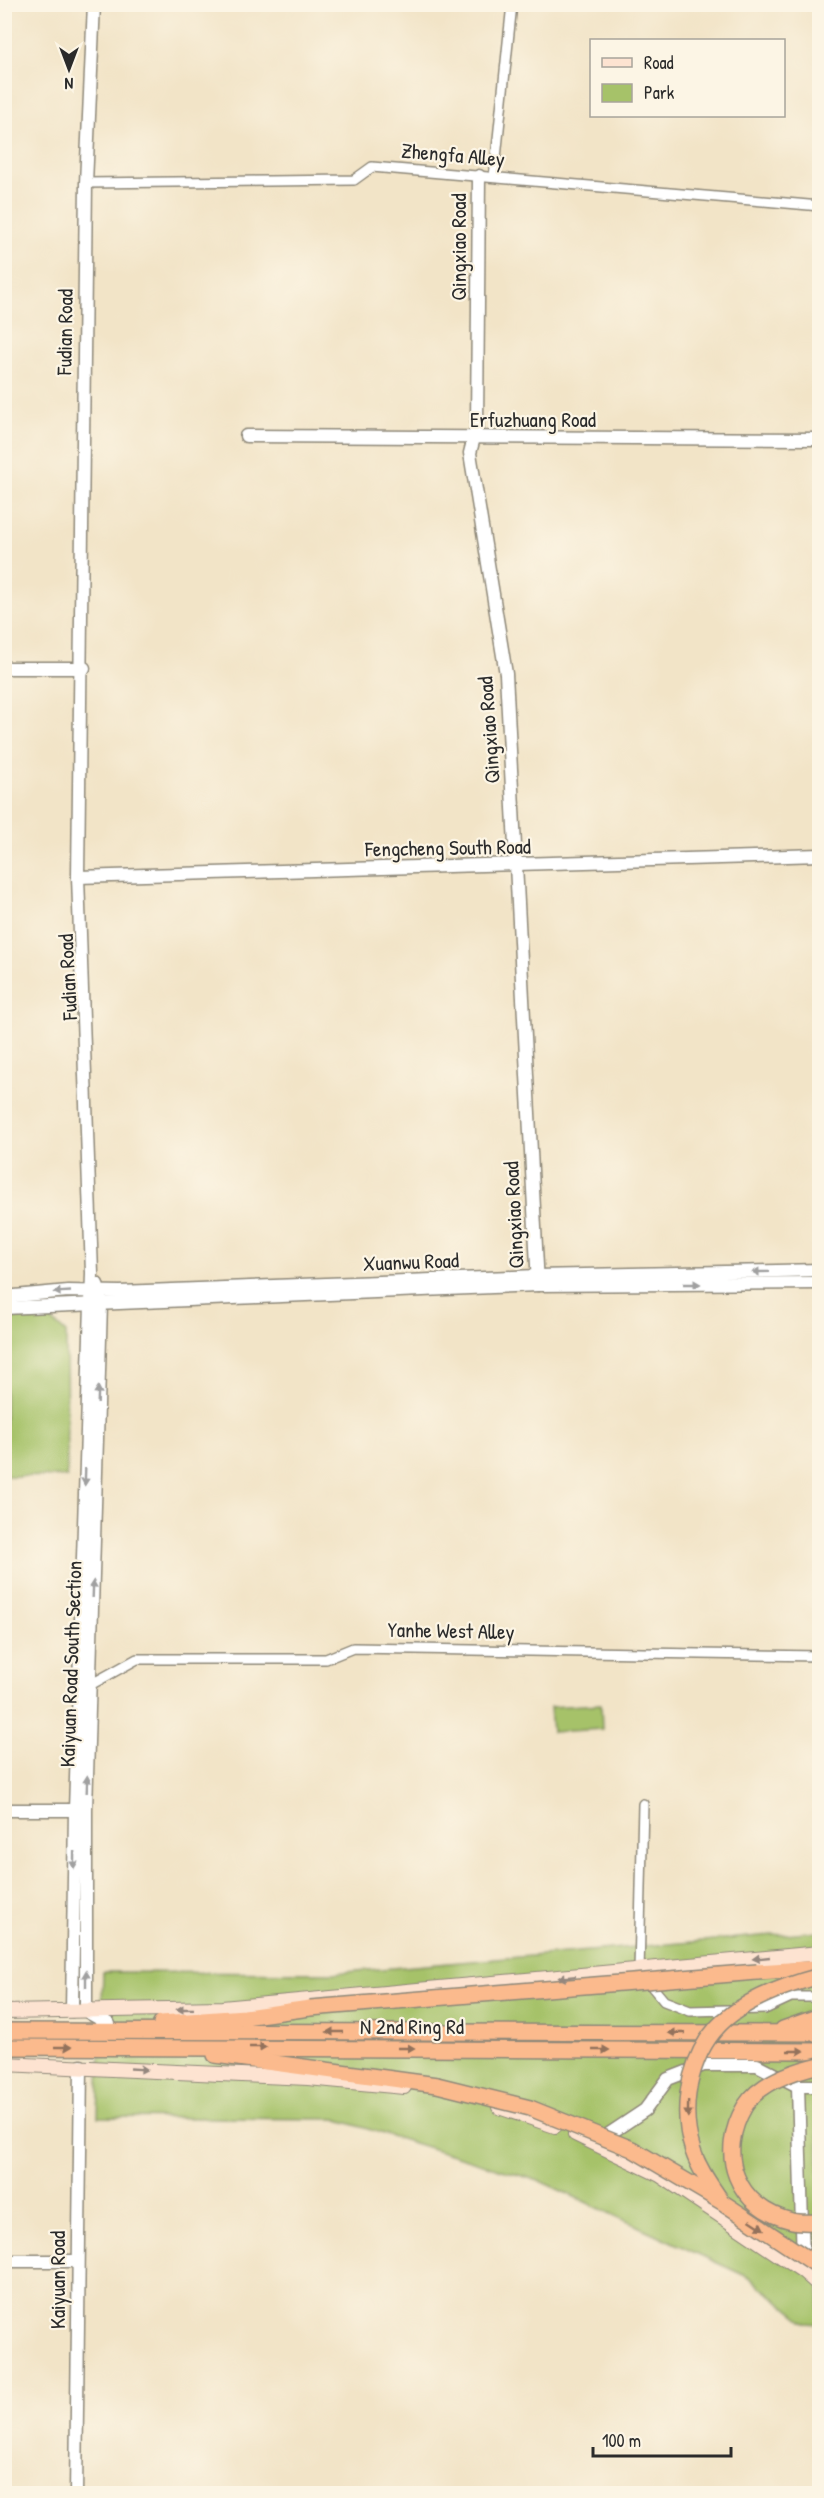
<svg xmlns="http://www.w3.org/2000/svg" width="824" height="2498" viewBox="0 0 824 2498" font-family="'Patrick Hand',sans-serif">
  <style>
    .green { fill: #a6c269; stroke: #68764a; stroke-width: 1.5 }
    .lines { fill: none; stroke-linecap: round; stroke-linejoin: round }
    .minor-casing { stroke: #8e8879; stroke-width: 12 }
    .tertiary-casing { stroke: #8e8879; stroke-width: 15 }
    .secondary-casing { stroke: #8e8879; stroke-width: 16 }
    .trunk-casing { stroke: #8e8879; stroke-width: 18 }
    .minor { stroke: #fff; stroke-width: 9 }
    .tertiary { stroke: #fff; stroke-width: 12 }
    .secondary { stroke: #fde3d1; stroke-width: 14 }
    .trunk { stroke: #fbba8d; stroke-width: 15 }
    .trunk-bridge-casing { stroke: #8e8879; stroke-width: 18; stroke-linecap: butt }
    .trunk-bridge { stroke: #fbba8d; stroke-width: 15 }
    .oneway { fill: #a0a0a0 }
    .oneway2 { fill: #94877e }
    .oneway3 { fill: #93725c }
    .labels { text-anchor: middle; stroke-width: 4.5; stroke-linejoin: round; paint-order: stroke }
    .street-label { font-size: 21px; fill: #2b2b2b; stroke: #fcf5e5 }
  </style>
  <rect width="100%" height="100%" fill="#fcf5e5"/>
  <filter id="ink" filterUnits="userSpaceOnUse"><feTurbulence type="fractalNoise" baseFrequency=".0167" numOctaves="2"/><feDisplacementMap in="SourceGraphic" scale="12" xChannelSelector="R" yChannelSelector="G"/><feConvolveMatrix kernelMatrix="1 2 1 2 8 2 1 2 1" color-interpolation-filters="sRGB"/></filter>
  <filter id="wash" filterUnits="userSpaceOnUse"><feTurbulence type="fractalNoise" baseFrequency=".008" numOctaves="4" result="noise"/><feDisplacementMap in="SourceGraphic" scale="24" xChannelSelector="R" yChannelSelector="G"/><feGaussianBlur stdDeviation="1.35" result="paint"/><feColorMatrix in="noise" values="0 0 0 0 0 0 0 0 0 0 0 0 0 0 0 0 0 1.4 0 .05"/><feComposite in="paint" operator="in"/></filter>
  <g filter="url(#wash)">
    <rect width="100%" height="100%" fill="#f2e4c7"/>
    <g class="green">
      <path d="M46,1315l20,18 1,144 -62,-1v-158z"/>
      <path d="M601,1704l1,25 -50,3 -2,-25z"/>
      <path d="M819,1931v393l-13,-1 -56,-45 -208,-96 -207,-63 -237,-2 5,-145 231,1z"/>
    </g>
  </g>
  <g filter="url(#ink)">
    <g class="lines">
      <g class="minor-casing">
        <g id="minor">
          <path d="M494,177l18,-173"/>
          <path d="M86,183l268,-3 18,-13 448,39"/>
          <path d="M90,1685l47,-26h189l27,-11 467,8"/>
          <path d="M643,1804l-4,167 25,30 26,10 75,-2 26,-12h29"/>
        </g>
      </g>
      <g class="tertiary-casing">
        <g id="tertiary">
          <path d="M479,176l-2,250 -7,27 36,221 32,611"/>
          <path d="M246,436l574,3"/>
          <path d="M4,668h80"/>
          <path d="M78,877l742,-22"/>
          <path d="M97,1284l4,20 -15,506v201l23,13"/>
          <path d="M4,1297l64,-6 52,1 417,-16 283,-6"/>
          <path d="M4,1308l534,-23 282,-2"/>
          <path d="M4,1810h77"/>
          <path d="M72,2011l3,-201 17,-537 -14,-396 8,-694 8,-179"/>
          <path d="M798,2086l5,175"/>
          <path d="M600,2140l45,-30 23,-31 36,-14h53l41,21h22"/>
          <path d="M4,2261h73"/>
          <path d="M76,2494l5,-428"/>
        </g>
      </g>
      <g class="secondary-casing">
        <g id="secondary">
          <path d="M4,2012l218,-4 598,-55"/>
          <path d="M4,2064l304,14 96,9"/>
          <path d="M499,2107l56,19"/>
          <path d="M575,2134l85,41 143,96 17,15"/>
        </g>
      </g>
      <g class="trunk-casing">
        <g id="trunk">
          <path d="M757,1972l63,-4"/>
          <path d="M161,2023l84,-6 65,-9"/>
          <path d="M783,2029l37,-13"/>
          <path d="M4,2031l816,2"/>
          <path d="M4,2047l816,4"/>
          <path d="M215,2055l222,30"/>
        </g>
      </g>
      <use href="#minor" class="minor"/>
      <use href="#tertiary" class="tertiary"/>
      <use href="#secondary" class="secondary"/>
      <use href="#trunk" class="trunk"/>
      <g class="trunk-bridge-casing">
        <g id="trunk-bridge">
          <path d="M310,2008l447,-36"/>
          <path d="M820,2065c-26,6 -60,17 -75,41 -29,48 -9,102 47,115 9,2 19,1 28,1"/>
          <path d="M437,2085l93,23 102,41 90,53 98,65"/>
          <path d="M720,2199c-10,-15 -21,-30 -27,-48 -15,-47 -2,-107 39,-137 25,-19 58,-30 88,-38"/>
        </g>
      </g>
      <use href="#trunk-bridge" class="trunk-bridge"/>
    </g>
    <defs><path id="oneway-solid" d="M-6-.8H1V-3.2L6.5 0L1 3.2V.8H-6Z" transform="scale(1.5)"/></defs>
    <g class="oneway">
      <use href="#oneway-solid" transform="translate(761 1272) rotate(179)"/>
      <use href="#oneway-solid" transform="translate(692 1284)"/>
      <use href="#oneway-solid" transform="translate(62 1292) rotate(177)"/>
      <use href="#oneway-solid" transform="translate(98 1395) rotate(-88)"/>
      <use href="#oneway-solid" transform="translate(85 1477) rotate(92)"/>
      <use href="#oneway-solid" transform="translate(93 1589) rotate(-88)"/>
      <use href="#oneway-solid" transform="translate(87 1784) rotate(-88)"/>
      <use href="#oneway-solid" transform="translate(74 1860) rotate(91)"/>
      <use href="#oneway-solid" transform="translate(86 1979) rotate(-90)"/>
    </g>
    <g class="oneway2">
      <use href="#oneway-solid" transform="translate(761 1958) rotate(174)"/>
      <use href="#oneway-solid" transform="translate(567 1977) rotate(175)"/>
      <use href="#oneway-solid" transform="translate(185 2009) rotate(179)"/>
      <use href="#oneway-solid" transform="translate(139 2069) rotate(3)"/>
    </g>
    <g class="oneway3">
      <use href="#oneway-solid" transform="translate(335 2032) rotate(-180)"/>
      <use href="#oneway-solid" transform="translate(677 2033) rotate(-180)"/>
      <use href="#oneway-solid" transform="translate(63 2047)"/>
      <use href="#oneway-solid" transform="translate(258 2047)"/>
      <use href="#oneway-solid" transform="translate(406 2048)"/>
      <use href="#oneway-solid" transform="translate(601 2050)"/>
      <use href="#oneway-solid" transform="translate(796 2051)"/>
      <use href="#oneway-solid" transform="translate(688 2109) rotate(91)"/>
      <use href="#oneway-solid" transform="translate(757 2225) rotate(33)"/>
    </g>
  </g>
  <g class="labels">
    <g class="street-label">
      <text transform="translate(453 155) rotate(5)" y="7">Zhengfa Alley</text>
      <text transform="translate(459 247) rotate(-90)" y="7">Qingxiao Road</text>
      <text transform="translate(65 332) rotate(-89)" y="7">Fudian Road</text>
      <text x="533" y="427">Erfuzhuang Road</text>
      <text transform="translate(489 730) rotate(-94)" y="7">Qingxiao Road</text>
      <text transform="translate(448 848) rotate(-1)" y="7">Fengcheng South Road</text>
      <text transform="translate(68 977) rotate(-93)" y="7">Fudian Road</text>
      <text transform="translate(514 1215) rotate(-93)" y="7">Qingxiao Road</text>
      <text transform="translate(411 1262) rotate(-2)" y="7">Xuanwu Road</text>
      <text transform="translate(451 1631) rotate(1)" y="7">Yanhe West Alley</text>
      <text transform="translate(71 1664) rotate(-88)" y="7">Kaiyuan Road South Section</text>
      <text x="412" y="2034">N 2nd Ring Rd</text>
      <text transform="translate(58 2280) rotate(-90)" y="7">Kaiyuan Road</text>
    </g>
  </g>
  <rect width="824" height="2498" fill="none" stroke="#fcf5e5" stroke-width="24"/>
  <rect x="590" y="39" width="195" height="78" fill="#fcf5e5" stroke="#a8a49b" stroke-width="1.5"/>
  <rect x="602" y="58" width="30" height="9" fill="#fde3d1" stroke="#a8a49b" stroke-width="1.5"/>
  <text x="644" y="69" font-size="18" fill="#2b2b2b">Road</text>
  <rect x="602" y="84" width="30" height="18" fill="#a6c269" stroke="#a8a49b" stroke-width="1.5"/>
  <text x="644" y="99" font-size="18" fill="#2b2b2b">Park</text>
  <g transform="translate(69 69) rotate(180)" stroke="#fcf5e5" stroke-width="4.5" paint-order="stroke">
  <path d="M0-4.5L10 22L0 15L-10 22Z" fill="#2b2b2b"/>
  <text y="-9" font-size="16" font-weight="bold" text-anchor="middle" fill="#2b2b2b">N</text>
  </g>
  <path d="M593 2447v9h138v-9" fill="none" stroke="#2b2b2b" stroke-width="3"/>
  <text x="602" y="2447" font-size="18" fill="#2b2b2b" stroke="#fcf5e5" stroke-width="4.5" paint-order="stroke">100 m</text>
</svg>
